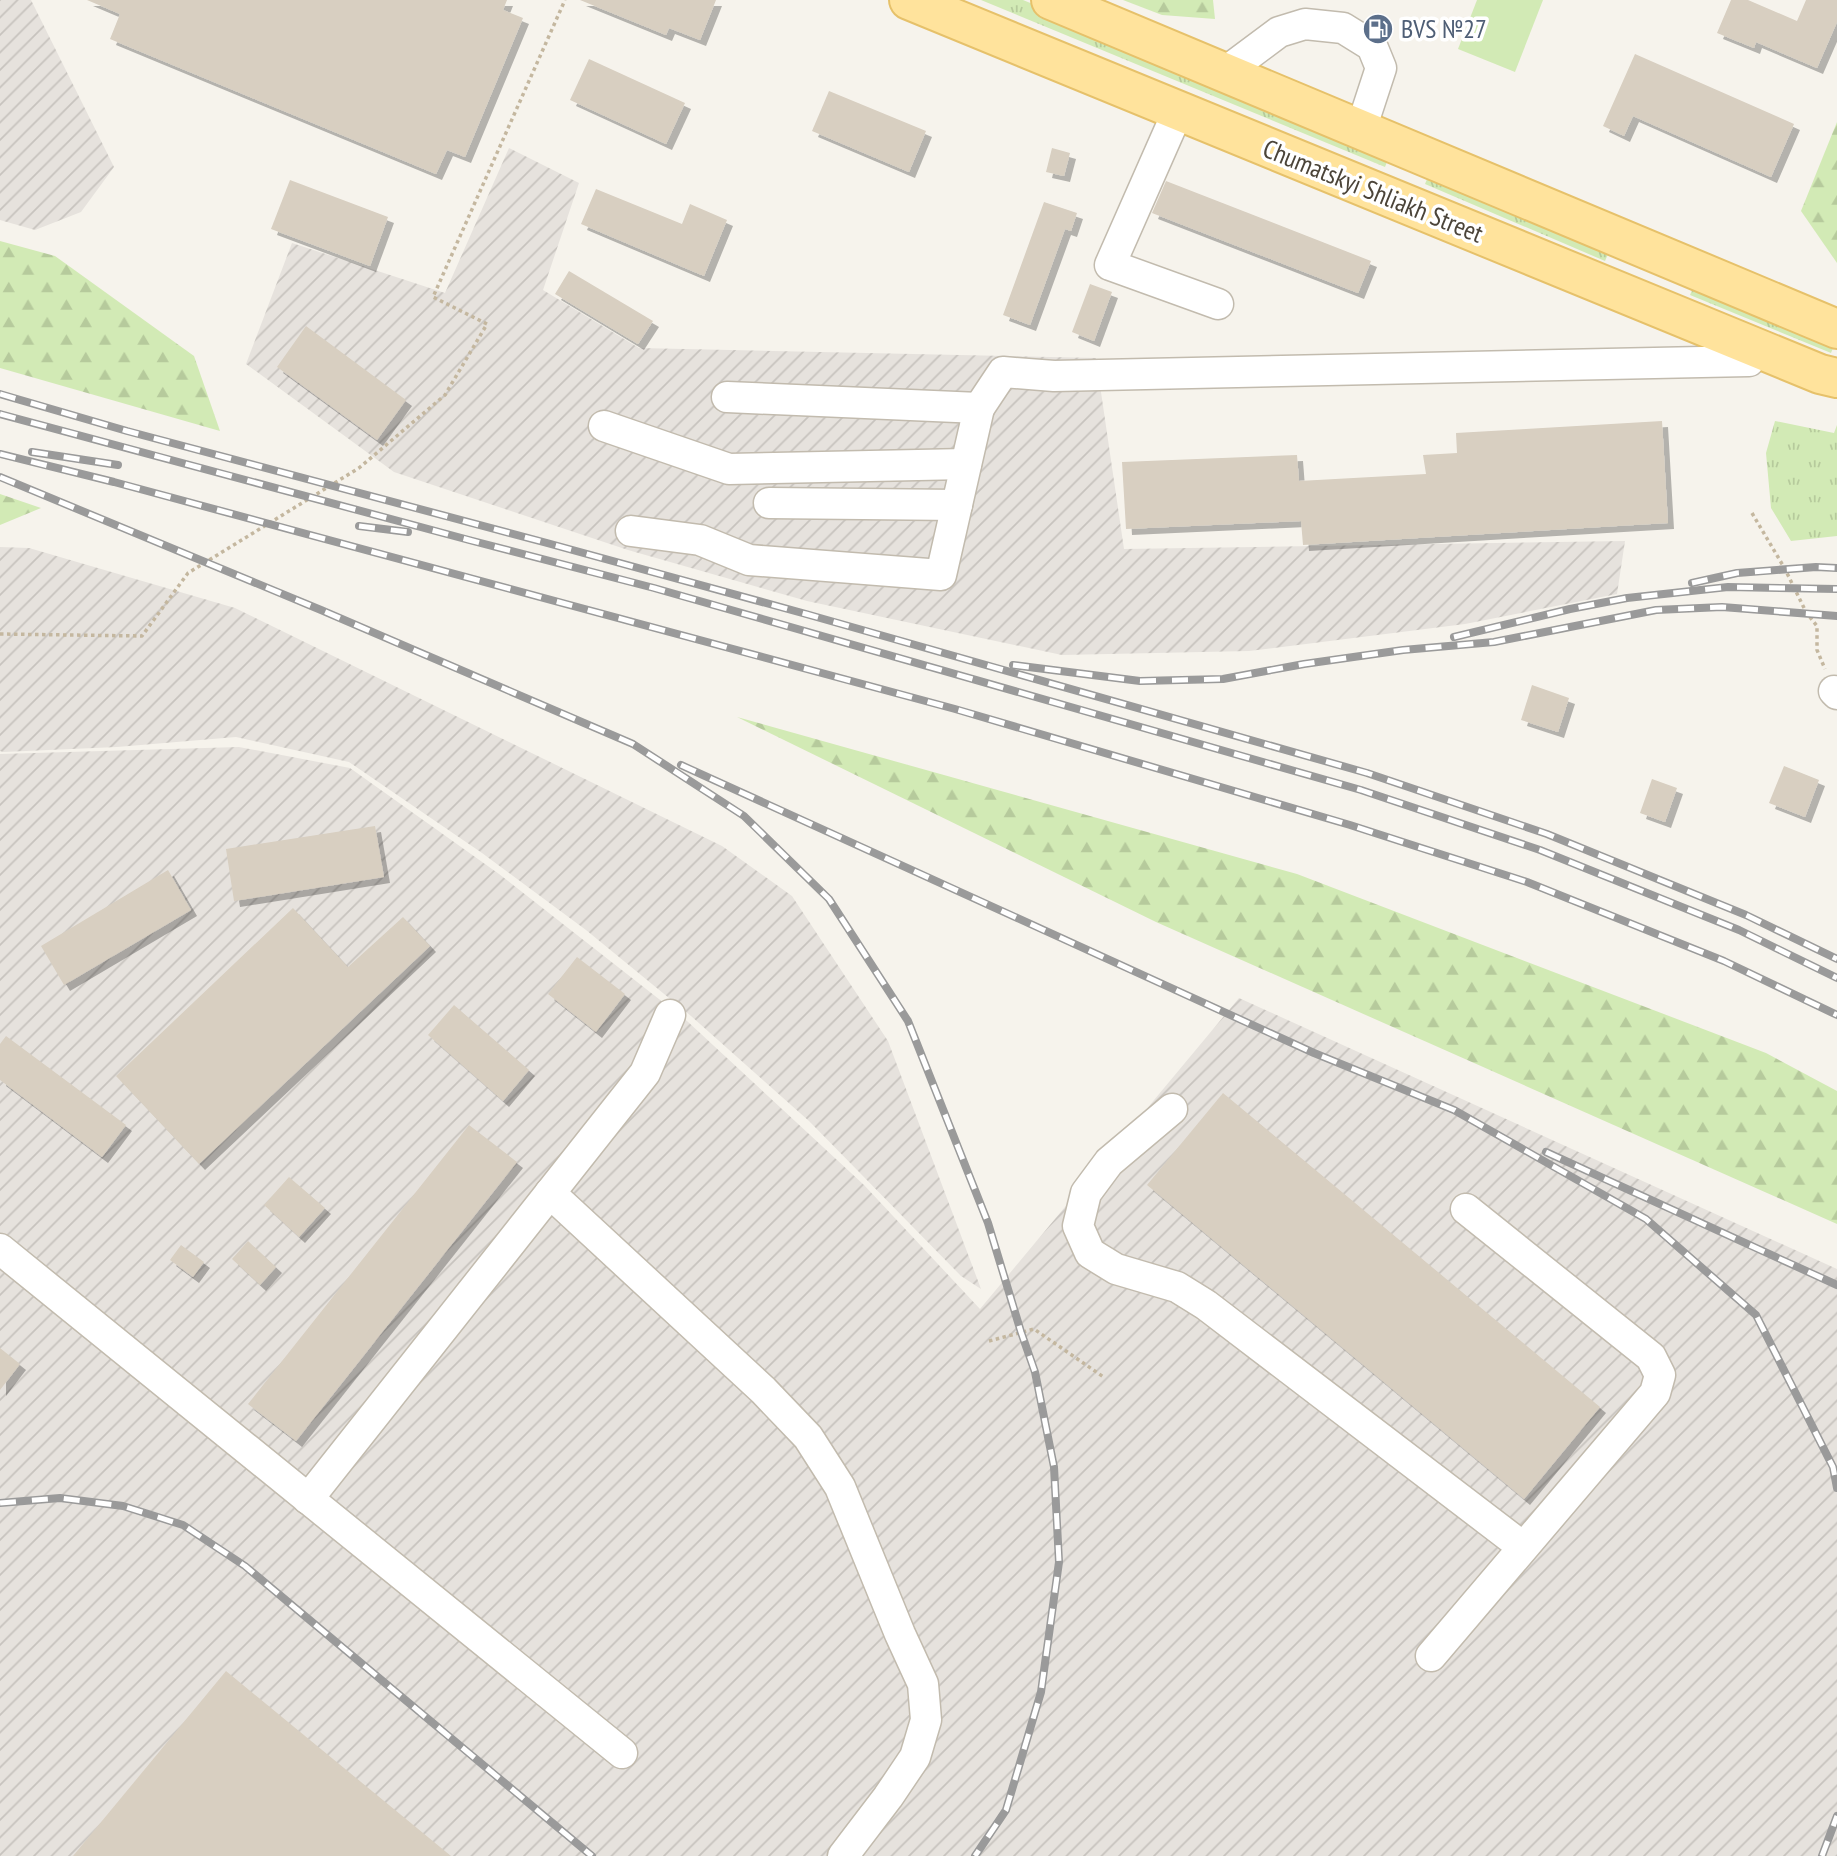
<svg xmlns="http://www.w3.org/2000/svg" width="1837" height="1856" viewBox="0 0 1837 1856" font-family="'PT Sans Narrow',sans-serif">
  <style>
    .industrial { fill: url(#industrial-furrows) }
    .grass { fill: url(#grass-tufts) }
    .forest { fill: url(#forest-firs) }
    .pitch { fill: #d2eab5 }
    .building { fill: #d8cfc1; filter: url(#shadow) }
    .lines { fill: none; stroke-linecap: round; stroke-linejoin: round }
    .minor-casing { stroke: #c2bbae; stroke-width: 33 }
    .major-casing { stroke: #e6c16a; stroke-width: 42 }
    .path { stroke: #c4b79f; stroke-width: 3.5; stroke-dasharray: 3.5 3.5; stroke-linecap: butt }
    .minor { stroke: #fff; stroke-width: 30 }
    .major { stroke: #ffe39c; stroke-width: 38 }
    .rail-casing { stroke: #9a9a9a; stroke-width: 8 }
    .rail { stroke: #fff; stroke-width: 5; stroke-dasharray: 16; stroke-linecap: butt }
    .labels { text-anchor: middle; stroke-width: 7; stroke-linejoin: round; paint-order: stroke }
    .service-label { font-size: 26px; fill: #4e5e75; stroke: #fff; text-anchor: start }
    .street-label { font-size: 26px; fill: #4b4439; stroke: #fff }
  </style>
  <defs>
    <pattern id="industrial-furrows" width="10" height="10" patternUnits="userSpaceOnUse" patternTransform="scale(1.75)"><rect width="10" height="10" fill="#e6e2dd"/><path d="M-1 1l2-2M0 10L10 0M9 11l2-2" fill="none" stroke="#c7c3be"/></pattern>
    <pattern id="grass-tufts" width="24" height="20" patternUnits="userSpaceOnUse" patternTransform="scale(1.75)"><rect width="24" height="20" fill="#d2eab5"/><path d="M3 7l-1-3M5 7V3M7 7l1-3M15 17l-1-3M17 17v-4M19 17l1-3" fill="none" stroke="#b6ca9c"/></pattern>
    <pattern id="forest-firs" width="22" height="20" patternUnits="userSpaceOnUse" patternTransform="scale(1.75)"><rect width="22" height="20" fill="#d2eab5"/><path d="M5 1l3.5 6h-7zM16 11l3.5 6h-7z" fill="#b6ca9c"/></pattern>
    <filter id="shadow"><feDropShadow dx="6" dy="6" stdDeviation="0" flood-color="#0004"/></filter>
  </defs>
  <rect width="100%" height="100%" fill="#f6f3ec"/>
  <g class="industrial">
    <path d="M0,0h31l83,167 -33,45 -46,18 -35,-10z"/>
    <path d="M509,148l70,35 -36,107 96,58 457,10 28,191 501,-8 -8,53 -152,30 -216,27 -187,4 -255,-54 -179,-51 -234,-78 -148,-108 46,-121 153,50z"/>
    <path d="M0,547l29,1 206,60 487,238 70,50 96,145 93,248 -20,-13 -152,-155 -118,-105 -105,-86 -104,-77 -133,-91 -113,-25 -119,10 -114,5 -3,-1z"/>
    <path d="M239,747l111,21 149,106 188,147 177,164 116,124 259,-311 598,271v587h-1837v-1102z"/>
  </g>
  <g class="grass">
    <path d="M981,0h42l368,152 -6,15z"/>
    <path d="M1432,167l180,78 -7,16 -180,-77z"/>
    <path d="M1697,279l140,59 -6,15 -141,-58z"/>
    <path d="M1775,421l59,12 3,-8v111l-46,5 -20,-33 -5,-55z"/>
  </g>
  <g class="forest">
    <path d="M1123,0h90l2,19 -53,-4z"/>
    <path d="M1837,122v141l-36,-52z"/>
    <path d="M0,241l55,15 139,100 26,75 -220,-63z"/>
    <path d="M0,494l41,14 -41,17z"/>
    <path d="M737,717l560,157 469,179 71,38v133l-681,-302z"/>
  </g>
  <path class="pitch" d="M1477,0h66l-28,72 -57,-23z"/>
  <g class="building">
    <path d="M87,0h420l-4,10 20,8 -58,139 -18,-7 -11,24 -326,-135 10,-25z"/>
    <path d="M580,0h136l-16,40 -31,-12 -3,7z"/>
    <path d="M1731,0h17l49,21 9,-21h31v22l-20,46 -61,-26 -2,6 -37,-15z"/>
    <path d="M1635,54l159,70 -23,53 -138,-61 -9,20 -21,-10z"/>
    <path d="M589,59l96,44 -19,41 -96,-44z"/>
    <path d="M829,91l97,40 -17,41 -97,-41z"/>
    <path d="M1052,148l18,5 -6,23 -18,-4z"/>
    <path d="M290,180l98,37 -18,49 -99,-37z"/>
    <path d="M1166,181l205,80 -13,32 -206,-80z"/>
    <path d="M596,189l86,35 8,-20 37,16 -23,56 -123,-52z"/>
    <path d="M1044,202l33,11 -6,18 -6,-2 -35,96 -27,-10z"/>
    <path d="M569,271l84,50 -15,23 -83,-50z"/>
    <path d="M1090,284l22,8 -18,49 -22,-9z"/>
    <path d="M306,326l100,74 -29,40 -100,-73z"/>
    <path d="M1662,421l6,102 -365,22 -2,-24 -175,8 -4,-67 175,-7 2,26 127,-7 -3,-19 34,-2 -1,-20z"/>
    <path d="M1532,685l37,13 -11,34 -37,-12z"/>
    <path d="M1784,766l35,14 -14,37 -36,-14z"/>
    <path d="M1652,779l25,9 -12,34 -25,-9z"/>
    <path d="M375,826l9,51 -150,24 -8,-52z"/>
    <path d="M168,870l23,40 -127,75 -23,-39z"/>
    <path d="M293,908l55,59 55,-50 27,29 -231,218 -83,-88z"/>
    <path d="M577,957l48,37 -29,38 -48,-38z"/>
    <path d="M454,1005l75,65 -26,31 -75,-66z"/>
    <path d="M6,1036l120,89 -24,32 -102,-77v-36z"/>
    <path d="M1223,1093l377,314 -76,92 -377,-314z"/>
    <path d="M469,1125l48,37 -221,279 -48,-37z"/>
    <path d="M289,1177l36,31 -26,29 -35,-32z"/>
    <path d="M248,1241l28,26 -16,18 -28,-26z"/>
    <path d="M181,1245l23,17 -11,15 -23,-17z"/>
    <path d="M0,1348l20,16 -20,26z"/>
    <path d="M226,1671l225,185h-378z"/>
  </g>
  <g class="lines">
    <g class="minor-casing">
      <g id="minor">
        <path d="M1224,73l55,-41 26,-8 38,4 29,18 9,22 -20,61"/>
        <path d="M1178,111l-68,154 108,39"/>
        <path d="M979,408l24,-36 51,4 695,-15"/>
        <path d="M604,426l125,43 237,-5"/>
        <path d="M769,503l188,2"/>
        <path d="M631,531l69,9 49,20 192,15 38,-167 -252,-11"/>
        <path d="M1834,691l3,3"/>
        <path d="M1172,1109l-63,53 -23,31 -8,33 12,27 26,16 61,18 29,18 317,242"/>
        <path d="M550,1193l213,197 45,47 32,50 60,147 23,50 3,36 -11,37 -27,40 -45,59"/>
        <path d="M0,1249l622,504"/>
        <path d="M308,1499l337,-426 25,-58"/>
        <path d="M1431,1656l224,-263 5,-18 -9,-18 -185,-148"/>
      </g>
    </g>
    <g class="major-casing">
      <g id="major">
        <path d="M909,0l911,374 17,4"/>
        <path d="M1051,0l786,329"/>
      </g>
    </g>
    <g class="path">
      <path d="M1752,513l33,56 21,43 11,14v24l8,19"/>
      <path d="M0,634l142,2 46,-63 171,-105 86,-73 42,-71 -54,-27 132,-297"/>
      <path d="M989,1341l45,-12 71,49"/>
    </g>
    <use href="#minor" class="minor"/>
    <use href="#major" class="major"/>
    <g class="rail-casing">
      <g id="rail">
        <path d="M0,394l127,37 420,112 259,71 561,159 180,61 199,81 91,44"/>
        <path d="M0,414l469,126 185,48 707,202 179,60 199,80 98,48"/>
        <path d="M32,452l86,13"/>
        <path d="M0,454l114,28 841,227 395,116 177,57 197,79 113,54"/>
        <path d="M0,477l321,133 312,134 111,72 85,83 79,122 80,202 33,109 14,40 19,95 5,95 -18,130 -35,118 -31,46"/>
        <path d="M359,526l49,6"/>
        <path d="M1692,583l45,-10 79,-6 21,1"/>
        <path d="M1454,637l116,-28 57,-11 101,-11 109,2"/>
        <path d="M1013,665l127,16 83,-2 81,-15 99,-14 91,-8 162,-32 66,-3 115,9"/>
        <path d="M681,765l633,288 140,57 192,109 110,96 77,152 4,21"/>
        <path d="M1546,1152l291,133"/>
        <path d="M0,1503l60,-5 63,8 60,19 62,41 347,290"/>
        <path d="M1822,1856l15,-40"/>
      </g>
    </g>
    <use href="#rail" class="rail"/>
  </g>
  <defs>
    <g id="fuel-disc" transform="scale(1.575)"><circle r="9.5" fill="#5c6f8a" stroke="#fff"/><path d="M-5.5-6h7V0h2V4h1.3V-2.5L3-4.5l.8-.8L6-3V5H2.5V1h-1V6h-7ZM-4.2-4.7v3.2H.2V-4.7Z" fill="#fff"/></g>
  </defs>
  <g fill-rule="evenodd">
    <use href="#fuel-disc" x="1378" y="29"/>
  </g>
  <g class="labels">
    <g class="service-label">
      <text x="1401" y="38">BVS №27</text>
    </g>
    <g class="street-label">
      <text transform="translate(1373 191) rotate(22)" y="9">Chumatskyi Shliakh Street</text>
    </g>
  </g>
</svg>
